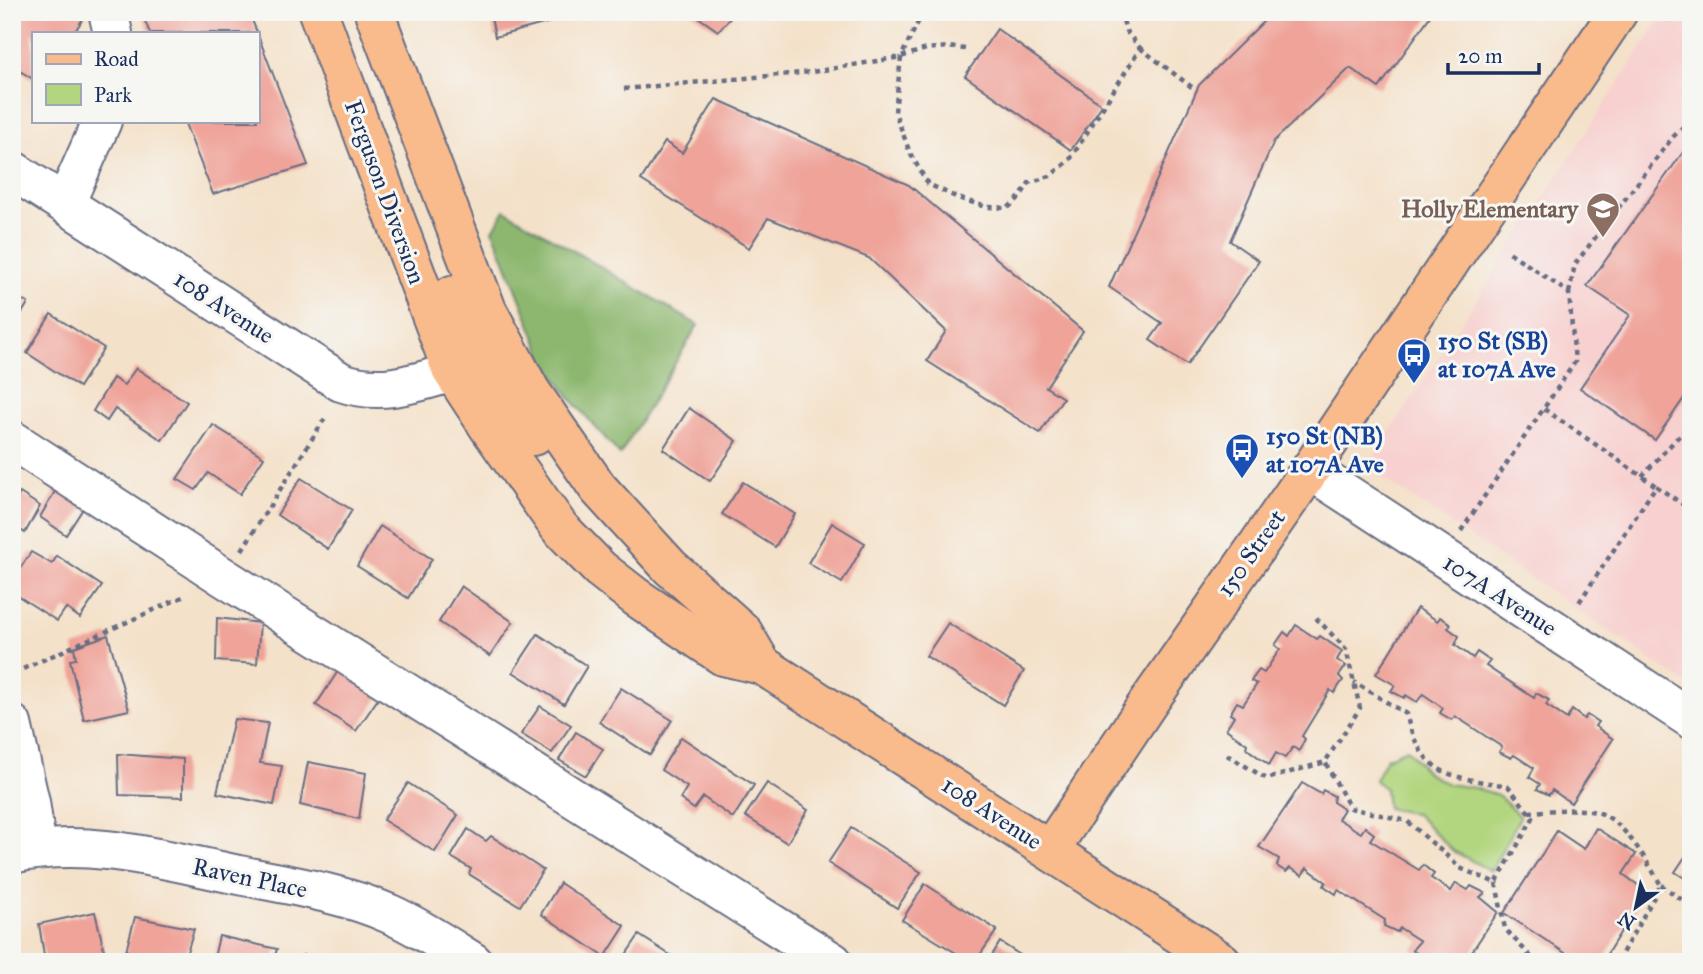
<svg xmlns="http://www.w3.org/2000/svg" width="1703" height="974" viewBox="0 0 1703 974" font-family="'IM FELL Great Primer',serif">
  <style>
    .built { fill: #f7d0cf }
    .green { fill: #b2d67f; stroke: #66826e; stroke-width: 2 }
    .forest { fill: #8db76e; stroke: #547366; stroke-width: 2 }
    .building { fill: #efa399 }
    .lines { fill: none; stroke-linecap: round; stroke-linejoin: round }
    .minor-casing { stroke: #676d83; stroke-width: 42 }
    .major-casing { stroke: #676d83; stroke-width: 42 }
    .path { stroke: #676d83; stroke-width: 4.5; stroke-dasharray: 5 5; stroke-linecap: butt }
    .minor { stroke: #fff; stroke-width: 38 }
    .major { stroke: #fabb8c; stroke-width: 38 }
    .labels { text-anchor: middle; stroke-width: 6; stroke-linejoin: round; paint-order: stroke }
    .street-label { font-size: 24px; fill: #1b2f5e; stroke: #f6f6f2 }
    .education-label { font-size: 24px; font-weight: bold; fill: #785e54; stroke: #f6f6f2; text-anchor: end }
    .transit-label { font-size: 24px; font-weight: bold; fill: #164399; stroke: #f6f6f2; text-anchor: start }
  </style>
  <rect width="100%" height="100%" fill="#f6f6f2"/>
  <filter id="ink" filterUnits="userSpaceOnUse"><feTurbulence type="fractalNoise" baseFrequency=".0143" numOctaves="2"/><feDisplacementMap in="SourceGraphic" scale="14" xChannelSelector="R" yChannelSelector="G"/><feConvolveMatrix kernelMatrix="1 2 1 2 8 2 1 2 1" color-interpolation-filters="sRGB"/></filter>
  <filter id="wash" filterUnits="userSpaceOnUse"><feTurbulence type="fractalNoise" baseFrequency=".00686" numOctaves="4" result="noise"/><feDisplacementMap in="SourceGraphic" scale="28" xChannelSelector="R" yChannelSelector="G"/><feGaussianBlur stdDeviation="1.57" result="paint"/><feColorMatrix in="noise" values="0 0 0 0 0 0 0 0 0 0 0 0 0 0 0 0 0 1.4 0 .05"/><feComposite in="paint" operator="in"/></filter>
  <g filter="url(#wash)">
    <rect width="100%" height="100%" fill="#f4e1c9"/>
    <path class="built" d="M1665,12h26v675l-324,-220z"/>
    <path class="green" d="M1407,749l21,25 20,10 27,4 23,7 22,22 -29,54 -38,-20 -37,-37 -29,-6 -2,-19 -10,-9 11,-22z"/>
    <path class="forest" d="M505,210l193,115 -78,130 -50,-57 -26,-39 -51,-129z"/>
    <g id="blocks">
      <g class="building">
        <path d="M12,12h75l-13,21h-41v46l-21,-13z"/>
        <path d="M141,12h108l59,153 -95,29 -29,-73h73v-88h-107z"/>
        <path d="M490,12h94v1l-89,24z"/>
        <path d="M691,12h45l-18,19z"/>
        <path d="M1273,12h160l-54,76 -29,-20 -76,73 -44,100 29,20 -72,104 -37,-25 12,-17 -53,-36 90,-202z"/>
        <path d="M997,29l105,76 -31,45 -106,-74z"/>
        <path d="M716,99l193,86 174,146 -37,56 17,11 -23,35 -113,-72 19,-30 -77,-73 -101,-40 -19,30 -108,-68 24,-38 17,11z"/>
        <path d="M1691,141v247l-36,52 -75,-52 50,-73 -43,-29z"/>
        <path d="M12,294l16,9 -16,26z"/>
        <path d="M51,314l53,34 -25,39 -52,-34z"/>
        <path d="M136,368l51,34 -25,38 -47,-31 -8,12 -14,-10 20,-33 11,7z"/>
        <path d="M689,408l48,33 -27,40 -47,-32z"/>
        <path d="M213,425l51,32 -24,37 -32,-21 -12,17 -19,-11z"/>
        <path d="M301,478l51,32 -24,39 -51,-34z"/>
        <path d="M743,482l52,32 -20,33 -53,-33z"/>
        <path d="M57,488l27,19 -18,28 -26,-18z"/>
        <path d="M20,493l20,13 -15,27 -13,-9v-18z"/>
        <path d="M832,523l33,20 -23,40 -34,-20z"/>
        <path d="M380,526l52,33 -24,39 -51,-32z"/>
        <path d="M31,552l21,12 5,-8 45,30 -22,32 -14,-10 -9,13 -45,-29v-11z"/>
        <path d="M461,586l52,36 -23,34 -51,-34z"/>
        <path d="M1417,608l21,13 2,-4 11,7 -3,4 11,8 -4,9 18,13 4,-6 13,9 -4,5 48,32 2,-5 13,7 -3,5 21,14 5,-9 12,9 3,-4 11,7 -3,4 18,13 -42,64 -19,-13 -3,5 -12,-6 3,-5 -11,-7 5,-9 -20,-13 -3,3 -12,-6 3,-5 -47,-31 -3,4 -12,-7 3,-5 -20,-14 -6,8 -11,-7 -2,3 -13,-7 4,-6 -19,-11z"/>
        <path d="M217,618l43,5 -3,41 -41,-3z"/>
        <path d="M948,623l76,48 -21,34 -77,-49z"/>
        <path d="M1296,625l21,14 3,-3 22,15 -5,9 9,6 -7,10 4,4 -9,13 -4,-3 -28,46 3,3 -6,12 -6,-4 -8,11 -9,-5 -7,12 -23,-17 1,-4 -21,-15 8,-13 -4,-2 7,-12 6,3 14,-21 -6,-3 8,-11 5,3 16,-24 -5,-4 9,-13 5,4z"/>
        <path d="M538,634l49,32 -23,38 -51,-32z"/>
        <path d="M108,635l21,75 -45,10 -14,-60 6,-1 -2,-12z"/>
        <path d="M340,668l42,25 -26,38 -40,-26z"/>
        <path d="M621,688l51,32 -22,35 -51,-33z"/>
        <path d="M540,706l31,19 -19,28 -31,-19z"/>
        <path d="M234,719l34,4 -8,40 22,3 -8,39 -57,-12z"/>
        <path d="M576,732l27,17 -17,27 -27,-16z"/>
        <path d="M681,737l73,48 -21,33 -30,-21 -9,12 -14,-10 7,-12 -26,-17z"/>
        <path d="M118,754l65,5v38l-64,-2z"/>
        <path d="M308,762l58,11 -7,46 -59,-14z"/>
        <path d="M408,783l50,32 -23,37 -52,-32z"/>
        <path d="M767,783l41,27 -21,33 -42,-27z"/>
        <path d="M1302,783l19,11 2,-4 11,6 -1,6 11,7 -6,10 23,14 4,-6 9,7 -4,6 49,30 4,-5 11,9 -3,4 20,13 5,-8 12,7 3,-4 14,7 -5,4 18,15 -33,50h-43l3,-4 -13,-8 8,-9 -20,-13 -3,4 -13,-6 1,-6 -47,-30 -2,4 -12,-8 2,-4 -19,-14 -5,7 -12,-7 -4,4 -9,-6 2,-7 -20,-12z"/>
        <path d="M851,828l70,44 -24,36 -69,-45z"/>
        <path d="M1596,828l40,26 -13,20 23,17 -44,71h-23l-75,-49 53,-82 27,18z"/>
        <path d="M468,829l18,12 5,-5 52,34 -23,36 -51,-32 2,-5 -20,-12z"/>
        <path d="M1691,848v34l-16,-10z"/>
        <path d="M560,883l65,43 -20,31 -64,-43z"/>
        <path d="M925,884l72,46 -22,32h-4l-69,-42z"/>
        <path d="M95,912l10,42 -36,8h-24l-6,-38z"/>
        <path d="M135,917l59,12 -10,33h-61z"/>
        <path d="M639,935l42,27h-60z"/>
        <path d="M219,936l58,13 -4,13h-60z"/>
        <path d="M12,940h1l6,22h-7z"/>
        <path d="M1000,942l31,20h-43z"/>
        <path d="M303,955l20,6v1h-21z"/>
      </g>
    </g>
  </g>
  <g filter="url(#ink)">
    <use href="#blocks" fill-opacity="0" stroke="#676d83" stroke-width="2"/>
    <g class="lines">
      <g class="minor-casing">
        <g id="minor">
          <path d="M108,12l5,21"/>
          <path d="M12,170l329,212c49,17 90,-6 138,-17"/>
          <path d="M65,204l37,-83"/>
          <path d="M12,440l213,138 608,384"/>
          <path d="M1310,470l381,249"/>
          <path d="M12,724l18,78 7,47"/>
          <path d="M12,854c77,-17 152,6 227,21 51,10 103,18 151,39 29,13 56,31 83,48"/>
        </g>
      </g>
      <g class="major-casing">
        <g id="major">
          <path d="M318,12l134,359 38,58 69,98 41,42 36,28 87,59 39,9 460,297"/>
          <path d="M374,12l113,298 43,80 68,98 72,79 72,64 20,34"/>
          <path d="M452,295l27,70 54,71"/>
          <path d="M1050,850l98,-147 162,-233 308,-458"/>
        </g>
      </g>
      <g class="path">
        <path d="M923,12l-22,45 -6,55 15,41 18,31 30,14 28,9 22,1 12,-11 9,-14 21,-7 19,-15 62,-98 9,-15 -14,-17 -5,-19"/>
        <path d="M1140,48l57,43"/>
        <path d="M624,89l188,-17 89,-15 25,-8 22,-2 17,2"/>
        <path d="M1569,293l6,-29 98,-127 18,-18"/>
        <path d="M1544,409l112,77 -78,118"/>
        <path d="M1642,476l49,-53"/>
        <path d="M1656,486l35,24"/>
        <path d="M1461,531l114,-169 -6,-69 -63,-43"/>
        <path d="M242,550l85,-135"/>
        <path d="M1316,618l30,31 14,59 -35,54 25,46 57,13 55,48 34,14 37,-65 -25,-32c-58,-10 -85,-8 -102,-72l-52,-32"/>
        <path d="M14,673l173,-78"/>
        <path d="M1227,755l40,24 58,-17"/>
        <path d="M1529,812c22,-1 45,-5 67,0 26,5 52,51 65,73l-44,77"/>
        <path d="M1496,883l9,46 31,33"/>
        <path d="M1661,885l30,21"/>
      </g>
      <use href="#minor" class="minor"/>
      <use href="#major" class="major"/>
    </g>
  </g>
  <defs>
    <g id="school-pin" transform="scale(1.75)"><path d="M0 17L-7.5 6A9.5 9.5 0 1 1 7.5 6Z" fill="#8d6e63" stroke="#f6f6f2"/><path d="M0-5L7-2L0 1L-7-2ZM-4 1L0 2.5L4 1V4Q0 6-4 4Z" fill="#fff"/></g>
    <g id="bus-pin" transform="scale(1.75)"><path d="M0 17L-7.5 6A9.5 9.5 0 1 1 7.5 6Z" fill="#1a4fb4" stroke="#f6f6f2"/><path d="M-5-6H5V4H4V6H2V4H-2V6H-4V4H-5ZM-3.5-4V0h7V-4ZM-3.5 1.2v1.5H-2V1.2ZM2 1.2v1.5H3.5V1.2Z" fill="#fff"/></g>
  </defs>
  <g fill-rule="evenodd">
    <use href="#school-pin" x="1603" y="209"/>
    <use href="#bus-pin" x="1414" y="355"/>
    <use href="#bus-pin" x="1242" y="450"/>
  </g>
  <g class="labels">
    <g class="street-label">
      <text transform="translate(385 192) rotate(70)" y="8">Ferguson Diversion</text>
      <text transform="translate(224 307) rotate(33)" y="8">108 Avenue</text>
      <text transform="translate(1251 553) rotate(-55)" y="8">150 Street</text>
      <text transform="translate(1500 595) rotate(33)" y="8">107A Avenue</text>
      <text transform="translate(992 813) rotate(33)" y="8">108 Avenue</text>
      <text transform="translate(250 878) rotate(12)" y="8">Raven Place</text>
    </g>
    <g class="education-label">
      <text x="1578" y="217">Holly Elementary</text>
    </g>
    <g class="transit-label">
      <text x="1438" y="349">150 St (SB)<tspan x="1438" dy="28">at 107A Ave</tspan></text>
      <text x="1266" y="444">150 St (NB)<tspan x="1266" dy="28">at 107A Ave</tspan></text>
    </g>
  </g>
  <rect width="1703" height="974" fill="none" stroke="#f6f6f2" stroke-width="42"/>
  <rect x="32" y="32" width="228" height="91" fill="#f6f6f2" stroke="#9ea6b7" stroke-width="2"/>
  <rect x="46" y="54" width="35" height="10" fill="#fabb8c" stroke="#9ea6b7" stroke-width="2"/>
  <text x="94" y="66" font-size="21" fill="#1b2f5e">Road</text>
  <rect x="46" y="84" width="35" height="21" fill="#b2d67f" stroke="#9ea6b7" stroke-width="2"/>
  <text x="94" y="102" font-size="21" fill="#1b2f5e">Park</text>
  <g transform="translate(1636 907) rotate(213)" stroke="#f6f6f2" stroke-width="5" paint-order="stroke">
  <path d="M0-5L12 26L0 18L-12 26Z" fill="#1b2f5e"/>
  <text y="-10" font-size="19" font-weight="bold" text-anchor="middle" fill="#1b2f5e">N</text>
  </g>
  <path d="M1448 63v10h91v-10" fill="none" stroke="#1b2f5e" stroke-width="3.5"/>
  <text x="1458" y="63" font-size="21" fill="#1b2f5e" stroke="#f6f6f2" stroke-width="5" paint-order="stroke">20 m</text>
</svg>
